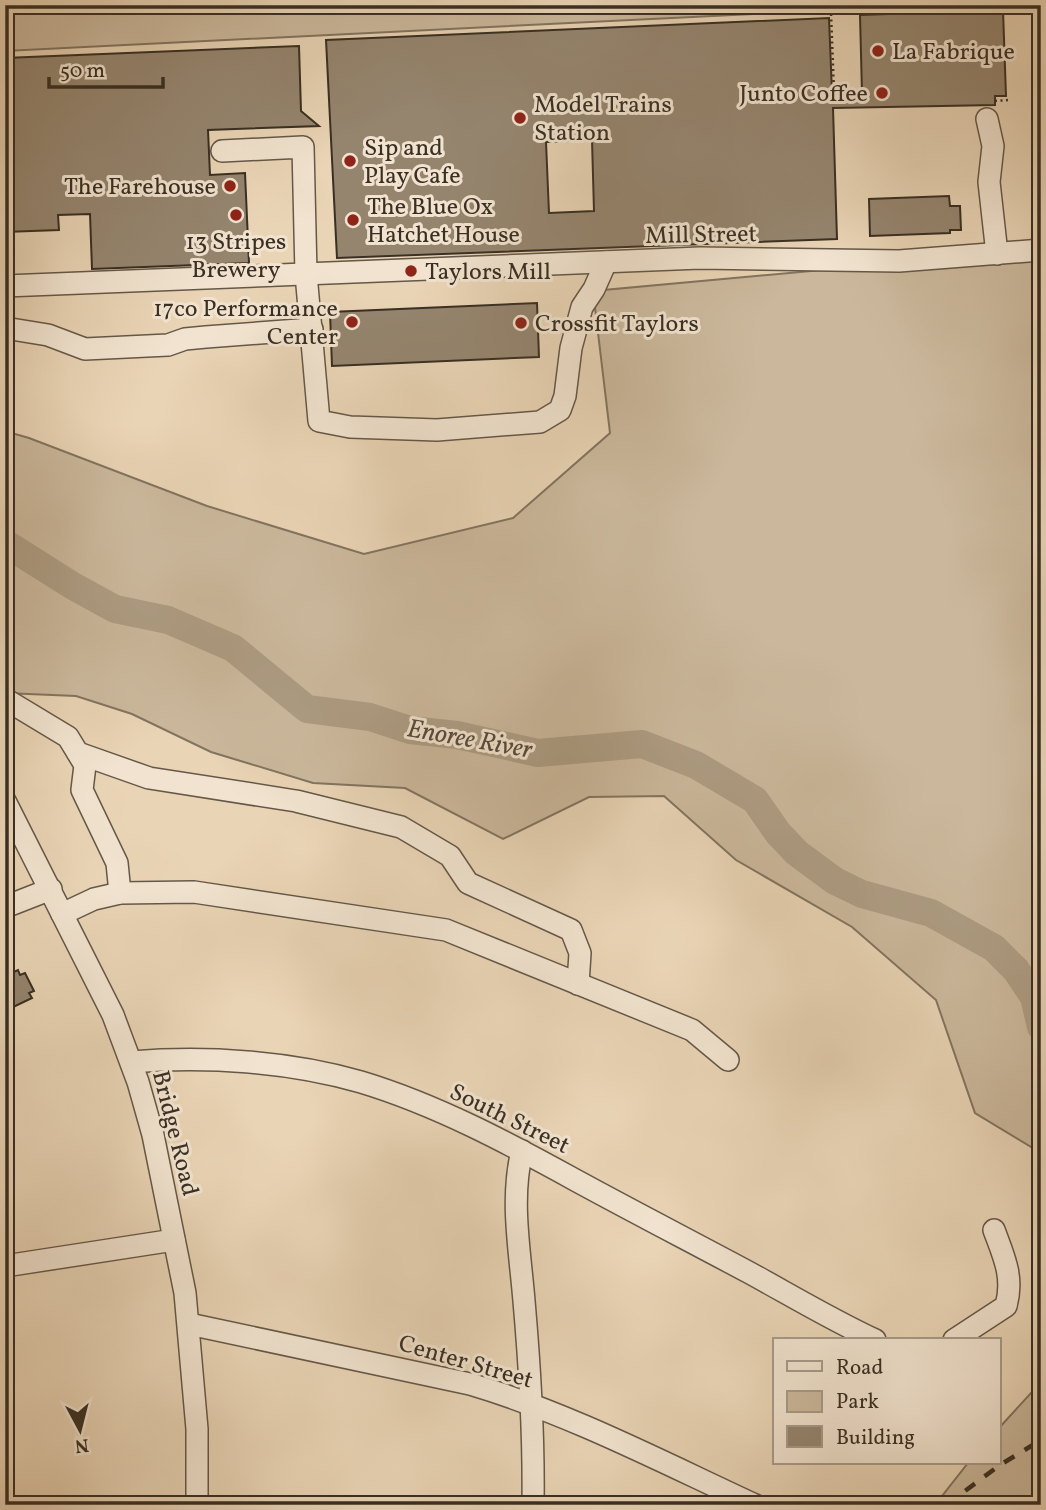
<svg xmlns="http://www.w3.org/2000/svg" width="1046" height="1510" viewBox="0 0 1046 1510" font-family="Vollkorn,serif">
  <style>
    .green { fill: #cbb89c; stroke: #827460; stroke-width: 2 }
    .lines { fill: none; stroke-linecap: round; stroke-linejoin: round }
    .river { stroke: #ad9c83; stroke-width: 28 }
    .building { fill: #95856f; stroke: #392f23; stroke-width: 2; fill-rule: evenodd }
    .minor-casing { stroke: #655848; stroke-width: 24 }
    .path { stroke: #392f23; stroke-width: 2.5; stroke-dasharray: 2 3.5; stroke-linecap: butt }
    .minor { stroke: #f1e3cf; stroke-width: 21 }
    .rail { stroke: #392f23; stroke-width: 4.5; stroke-dasharray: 12 12; stroke-linecap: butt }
    .poi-dot { fill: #8f2418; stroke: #f1e3cf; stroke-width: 2.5 }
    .labels { text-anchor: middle; stroke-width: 6; stroke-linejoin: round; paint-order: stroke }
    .poi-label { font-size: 24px; fill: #392f23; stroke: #f1e3cf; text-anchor: start }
    .street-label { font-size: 24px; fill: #392f23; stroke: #f1e3cf }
    .water-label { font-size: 26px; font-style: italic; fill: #564a3b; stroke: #f1e3cf }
  </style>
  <rect width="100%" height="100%" fill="#e9d4b5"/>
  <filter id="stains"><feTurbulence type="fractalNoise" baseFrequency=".00286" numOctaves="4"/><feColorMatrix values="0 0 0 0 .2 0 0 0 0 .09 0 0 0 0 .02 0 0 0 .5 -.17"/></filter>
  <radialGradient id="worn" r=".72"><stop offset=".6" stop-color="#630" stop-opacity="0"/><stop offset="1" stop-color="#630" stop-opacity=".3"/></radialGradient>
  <g class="green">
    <path d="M5,5h929l-929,46z"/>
    <path d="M1041,250v903l-66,-40 -39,-113 -84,-73 -116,-67 -72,-64 -75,1 -86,42 -98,-51 -92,-5 -102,-31 -79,-38 -56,-18 -71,-3v-262l24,7 178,68 157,48 149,-36 97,-85 -17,-142z"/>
    <path d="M1041,1382v123h-106l33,-42h31v-35z"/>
  </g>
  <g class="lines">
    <path class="river" d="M5,543l68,43 42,23 53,11 65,28 74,61 63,8 40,13 47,5 81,18 104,-9 54,21 59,35 23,33 19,20 38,28 27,13 69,19 63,35 22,22 18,27 7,30"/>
  </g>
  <g class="building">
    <path d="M1003,10l3,86h-11v9l-162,3 4,131 -500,19 -11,-218 503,-22 3,75h30l-2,-78zM592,140l2,71 -45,2 -3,-71z"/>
    <path d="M299,46l2,65 18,15 -111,4 2,45 35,-2 4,90 -157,6 -2,-55 -32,1 1,15 -54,2v-174z"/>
    <path d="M949,196l1,10h10l1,24h-11v3l-80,3 -1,-37z"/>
    <path d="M537,303l2,54 -207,9 -2,-54z"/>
    <path d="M18,970l2,5 5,-2 9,18 -5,2 3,5 -27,13v-35z"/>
  </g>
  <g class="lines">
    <g class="minor-casing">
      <g id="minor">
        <path d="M987,119l6,27 -4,36 8,72"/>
        <path d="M222,151l81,-4 3,127 13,147 31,6 87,3 103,-8 20,-12 5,-14 6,-48 11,-41 12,-18 12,-27"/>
        <path d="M5,286l695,-28 199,3 142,-11"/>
        <path d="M5,328l43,7 37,14 83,-4 17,-6 21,-2 106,-8"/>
        <path d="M5,699l63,38 17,28 -3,25 35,73 3,30"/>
        <path d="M78,753l71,25 147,23 105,26 49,29 18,27 103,47 9,23 -2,31"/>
        <path d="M5,801l108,214 25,67 15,53 32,158 12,136v76"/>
        <path d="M5,907l46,-18"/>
        <path d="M62,914l32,-15 26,-6 74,-1 252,38 246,100 36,30"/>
        <path d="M131,1062c75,-6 157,-1 230,20 76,23 147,61 216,99 57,31 115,61 173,92 42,23 82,47 125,67"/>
        <path d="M522,1151c-12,49 -2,100 2,150 6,68 10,135 9,204"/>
        <path d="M5,1266l169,-26"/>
        <path d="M189,1324l281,60c98,29 192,78 285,121"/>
        <path d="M954,1340l52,-34c8,-29 -2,-49 -12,-76"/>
      </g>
    </g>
    <g class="path">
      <path d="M834,93l-3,-80 172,-4 3,4"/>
      <path d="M995,101l14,-1"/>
    </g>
    <use href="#minor" class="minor"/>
    <path class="rail" d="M946,1505l54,-40 41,-25"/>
  </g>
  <g class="poi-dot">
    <circle cx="878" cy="51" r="7"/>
    <circle cx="882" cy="93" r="7"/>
    <circle cx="520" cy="118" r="7"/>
    <circle cx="350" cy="161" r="7"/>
    <circle cx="230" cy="186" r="7"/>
    <circle cx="236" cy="215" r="7"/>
    <circle cx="353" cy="220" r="7"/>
    <circle cx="411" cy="271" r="7"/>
    <circle cx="352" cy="322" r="7"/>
    <circle cx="521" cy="323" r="7"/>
  </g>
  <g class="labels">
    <g class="poi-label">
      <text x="892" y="59">La Fabrique</text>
      <text x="868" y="101" text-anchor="end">Junto Coffee</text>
      <text x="534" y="112">Model Trains<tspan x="534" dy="28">Station</tspan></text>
      <text x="364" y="155">Sip and<tspan x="364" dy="28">Play Cafe</tspan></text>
      <text x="216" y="194" text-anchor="end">The Farehouse</text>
      <text x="367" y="214">The Blue Ox<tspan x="367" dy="28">Hatchet House</tspan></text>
      <text x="236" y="249" text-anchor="middle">13 Stripes<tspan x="236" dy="28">Brewery</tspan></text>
      <text x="425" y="279">Taylors Mill</text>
      <text x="338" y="316" text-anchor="end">17co Performance<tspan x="338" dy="28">Center</tspan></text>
      <text x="535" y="331">Crossfit Taylors</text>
    </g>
    <g class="street-label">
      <text transform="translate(701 234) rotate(-1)" y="8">Mill Street</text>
      <text transform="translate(510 1118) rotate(26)" y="8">South Street</text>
      <text transform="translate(176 1133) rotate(76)" y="8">Bridge Road</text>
      <text transform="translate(466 1361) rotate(16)" y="8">Center Street</text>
    </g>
    <g class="water-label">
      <text transform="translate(470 738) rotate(10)" y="9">Enoree River</text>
    </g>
  </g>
  <rect width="1046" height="1510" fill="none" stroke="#e9d4b5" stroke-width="28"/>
  <rect x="7" y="7" width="1032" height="1496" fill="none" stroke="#392f23" stroke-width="3.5"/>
  <rect x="14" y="14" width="1018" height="1482" fill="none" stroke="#392f23" stroke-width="2"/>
  <rect x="773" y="1338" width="228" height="126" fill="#f1e3cf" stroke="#a79b8a" stroke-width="2"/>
  <rect x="787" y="1361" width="35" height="10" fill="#f1e3cf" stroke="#a79b8a" stroke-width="2"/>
  <text x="836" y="1374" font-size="21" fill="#392f23">Road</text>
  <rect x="787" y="1391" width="35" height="21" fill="#cbb89c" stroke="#a79b8a" stroke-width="2"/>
  <text x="836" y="1408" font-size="21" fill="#392f23">Park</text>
  <rect x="787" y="1426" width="35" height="21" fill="#95856f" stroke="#a79b8a" stroke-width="2"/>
  <text x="836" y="1444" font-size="21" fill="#392f23">Building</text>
  <g transform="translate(80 1430) rotate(173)" stroke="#f1e3cf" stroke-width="5" paint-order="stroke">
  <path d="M0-5L12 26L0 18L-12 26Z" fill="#392f23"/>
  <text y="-10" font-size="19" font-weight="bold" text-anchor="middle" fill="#392f23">N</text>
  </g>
  <path d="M49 77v10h114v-10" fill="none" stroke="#392f23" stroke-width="3.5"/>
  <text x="60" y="77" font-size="21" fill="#392f23" stroke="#f1e3cf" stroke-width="5" paint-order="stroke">50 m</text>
  <rect width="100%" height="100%" filter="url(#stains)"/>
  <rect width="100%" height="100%" fill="url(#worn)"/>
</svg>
